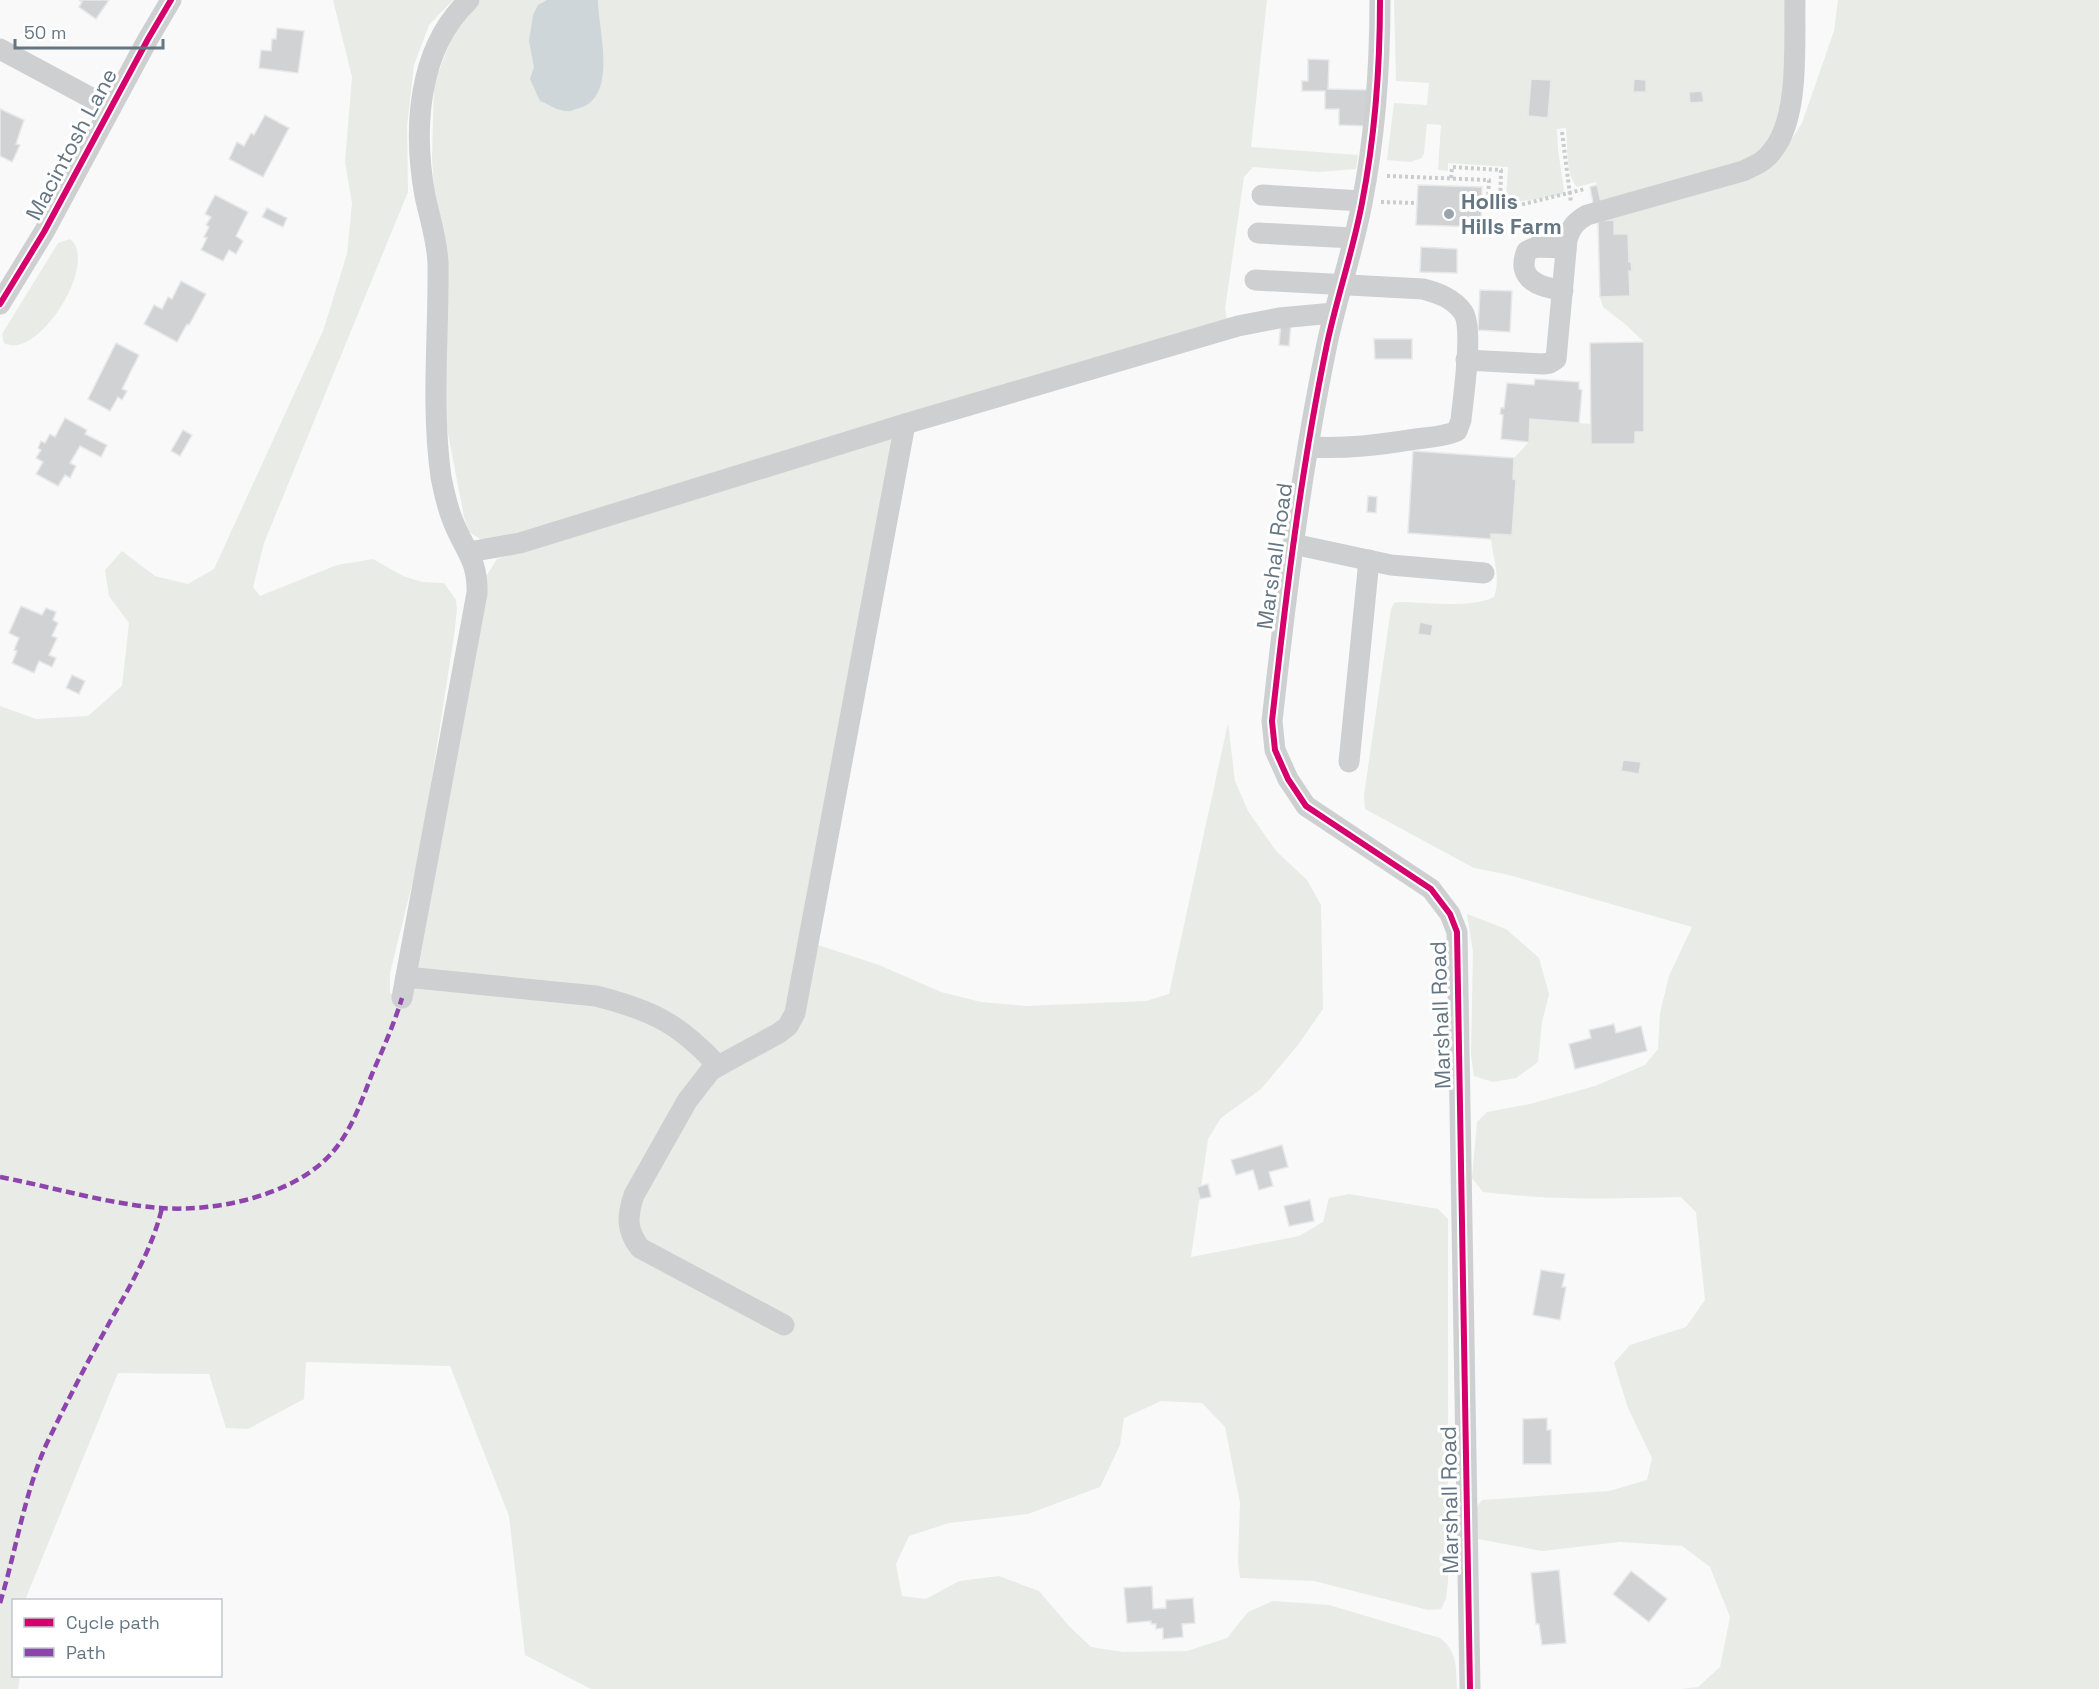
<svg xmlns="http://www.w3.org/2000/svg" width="2099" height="1689" viewBox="0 0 2099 1689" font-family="'Space Grotesk',sans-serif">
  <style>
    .green { fill: #e8ebe6 }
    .water { fill: #ced6d9 }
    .building { fill: #d0d2d3; stroke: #e8e8e8; stroke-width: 1.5 }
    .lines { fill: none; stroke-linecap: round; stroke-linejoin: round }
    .path { stroke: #cbcccd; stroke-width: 4; stroke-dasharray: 3 3; stroke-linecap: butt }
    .minor { stroke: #cecfd0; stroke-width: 21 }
    .quiet { stroke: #8e44ad; stroke-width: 4.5; stroke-dasharray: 9 4.5; stroke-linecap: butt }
    .cycleway-casing { stroke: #fff; stroke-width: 10 }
    .cycleway { stroke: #d6006c; stroke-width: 6 }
    .poi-dot { fill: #99a4ac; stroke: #fff; stroke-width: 2 }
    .labels { text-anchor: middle; stroke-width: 6; stroke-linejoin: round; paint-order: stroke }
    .street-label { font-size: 22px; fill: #657683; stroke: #fff }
    .poi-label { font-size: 22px; font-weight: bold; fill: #657683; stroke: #fff; text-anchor: start }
  </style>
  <rect width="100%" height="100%" fill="#f9f9f9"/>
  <g class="green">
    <path d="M333,0h120l-24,25 -15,40 -7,61 1,66 -144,351 -11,44 7,9 77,-31 36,-6 30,17 19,6 22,1 12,17 1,9 -3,27 -33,212 -31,125v20l12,5 13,-9 72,-414 10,-16 406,-127 -91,511 67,22 62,27 40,10 45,4 120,-5 23,-7 59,-271 7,58 13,30 28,40 31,29 14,25 2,104 -25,36 -37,44 -40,29 -13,21 -17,118 108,-21 24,-14 6,-24 20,-4 89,15 10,10v362l-2,18 -5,10 -13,1 -114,-29 -74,-3 -2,-16 2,-59 -15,-76 -23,-24 -41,-2 -37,17 -4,27 -20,42 -72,27 -79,9 -40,13 -13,28 6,32 24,3 33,-18 40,-5 40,15 30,35 22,21 32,5 64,-1 40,-13 21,-26 25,-11 56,4 111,33c18,14 16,30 17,51h-866l-66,-34 -16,-139 -59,-150 -144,-4 -2,37 -56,30 -22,-1 -17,-54 -91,-1 -93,227h-11v76h6l-2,13h-18v-983l36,13 52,-3 34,-30 7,-63 -20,-27 -4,-26 17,-19 33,25 33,8 26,-15 109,-238 24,-77 5,-51 -7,-41 7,-85z"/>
    <path d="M480,0h787l-16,147 107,8 -2,14 -37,3 -66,-5 -9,10 -19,132 2,10 -726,221h-19l-13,-8 -5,-15 -17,-89 -4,-103 -11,-167 2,-74 23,-60z"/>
    <path d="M1394,0h395l-8,115 -12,27 -25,20 -143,41 -5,-21 -19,5c-12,-14 -9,-41 -11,-59l-9,1 1,20 6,42 -3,4 -52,8 -3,-5 2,-31 -60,-4v8l-10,-1 3,-45 -14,-1 -3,29 -2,5 -12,4 -23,-2 7,-57 33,2 2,-22 -33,-2z"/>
    <path d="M1838,0h261v1689h-418l17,-2 22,-20 10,-50 -20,-50 -28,-21 -62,-4 -78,9 -64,-12 -4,-29 8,-10 127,-9 38,-11 5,-22 -24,-50 -14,-45 16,-18 56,-18 19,-27 -9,-88 -15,-15c-67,2 -132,3 -198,-5l-11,-14 5,-56 10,-10 43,-8 65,-18 50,-21 13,-16 2,-36 9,-37 23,-49 -183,-52 -35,-7 -109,-59 -1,-14 27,-186 3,-6 5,-1c27,0 71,7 95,-5 8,-22 -3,-41 -3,-63l21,1 4,-55 -3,-1 1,-21 15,-16 1,-23 61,5 1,20h43v-12h9v-90l-19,-18 -22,-17 -3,-10 29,-1v-25h3l-1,-9h-2l-1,-28h-14v-14l-16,1 185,-68 19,-30 32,-92z"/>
    <path d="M70,239c30,24 -33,123 -66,104l-2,-9 56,-91z"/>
    <path d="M1467,914l39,15 33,29 10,36 -7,28 -4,40 -22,16 -23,4 -19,-6 -3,-21 2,-103z"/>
  </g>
  <path class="water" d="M547,0h51c0,31 22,100 -22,109 -3,1 -6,3 -9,2 -9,0 -19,-7 -27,-10l-10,-22 4,-12 -5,-26 4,-26 5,-10z"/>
  <g class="building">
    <path d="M79,0h30l-13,19 -17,-12 3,-5z"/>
    <path d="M277,28l27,3 -6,42 -39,-5 2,-18 10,1 1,-12h4z"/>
    <path d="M1308,59l21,1 -1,29 40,1 -1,36 -28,-1v-16h-14v-18h-23v-10h6z"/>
    <path d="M1531,79l20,1 -3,38 -20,-2z"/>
    <path d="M1634,79l12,1v12h-13z"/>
    <path d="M1702,91l2,11 -14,1 -1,-11z"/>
    <path d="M0,109l24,11 -8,24 4,1 -8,17 -12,-6z"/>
    <path d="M265,115l24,13 -26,49 -34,-18 8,-17 7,4 7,-13 3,2z"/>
    <path d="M1418,185l64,2 -1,40 -65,-2z"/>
    <path d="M1597,185l4,17 -8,1 -3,-16z"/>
    <path d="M215,195l33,17 -12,24 7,5 -7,13 -7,-4 -6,11 -22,-11 6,-12 -3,-1 5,-10 -3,-2 5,-8 -6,-3z"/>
    <path d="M267,208l20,10 -4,9 -21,-10z"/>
    <path d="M1614,220v14h14l1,28h2l1,9h-3l1,25 -30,1 -2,-76z"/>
    <path d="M1421,247l36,2v24l-37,-1z"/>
    <path d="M181,281l25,13 -17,31 -2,-1 -10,18 -33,-18 10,-19 8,4 6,-12 4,2z"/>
    <path d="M1480,290l32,1 -2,41 -32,-2z"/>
    <path d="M1281,322l10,1 -2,23 -10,-1z"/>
    <path d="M1374,339h38v20h-37z"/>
    <path d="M1644,342v90h-9v12h-44l-1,-101z"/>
    <path d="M116,343l23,12 -17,34 5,2 -5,9 -4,-3 -8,14 -22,-12z"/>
    <path d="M1535,379l44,3v7l3,1 -3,33 -49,-4 -1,23 -28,-3 2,-24 -3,-1 1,-6h3l3,-25 27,2z"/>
    <path d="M65,418l22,12 -2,4 22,11 -6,12 -21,-11 -10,17 6,3 -6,12 -5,-3 -7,11 -22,-12 7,-12 -7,-4 5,-8 -3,-2 3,-7 4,2 5,-9 5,3z"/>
    <path d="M183,430l9,5 -12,21 -9,-5z"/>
    <path d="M1413,451l101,7 -1,21 3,1 -4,55 -21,-1v5l-83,-6z"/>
    <path d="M1368,496l9,1 -1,16 -9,-1z"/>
    <path d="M21,606l21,9 4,-7 10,4 -3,8 5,3 -6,13 5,2 -8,17 7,3 -4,9 -13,-6 -5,12 -22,-10 5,-12 -3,-1 5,-12 -10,-5z"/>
    <path d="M1420,622l13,3 -2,11 -13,-2z"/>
    <path d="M72,675l13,6 -6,13 -13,-6z"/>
    <path d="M1623,760l18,2 -2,12 -18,-3z"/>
    <path d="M1614,1024l2,9 25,-7 6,25 -72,18 -6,-25 22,-6 -2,-8z"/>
    <path d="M1282,1145l6,22 -19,5 4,14 -14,4 -6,-20 -17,5 -5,-15z"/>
    <path d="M1208,1184l3,13 -11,2 -3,-12z"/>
    <path d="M1310,1200l4,21 -25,5 -5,-20z"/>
    <path d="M1541,1270l24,4 -3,13h4l-6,33 -27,-5z"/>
    <path d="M1547,1418v12h4v34h-28v-45z"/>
    <path d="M1559,1570l7,73 -24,2 -3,-21h-3l-5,-51z"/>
    <path d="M1631,1571l36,28 -18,23 -36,-28z"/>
    <path d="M1152,1586l1,23 13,-1v-8l27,-2 2,25 -13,1 1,13 -20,2v-11l-7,1v-5h-5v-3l-24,2 -3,-35z"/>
  </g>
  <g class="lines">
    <g class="path">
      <path d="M1562,132l9,71"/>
      <path d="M1387,176l102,4 -1,23h-6"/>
      <path d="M1451,178l1,-11 49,3 -1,36 3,3 82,-20"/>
      <path d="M1381,202l36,1"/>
    </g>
    <g class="minor">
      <path d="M1380,0c0,69 -5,136 -18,203 -9,48 -25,94 -35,141 -26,125 -41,251 -55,377l3,29 13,29 18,27 125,83 19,25 7,18 13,757"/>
      <path d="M0,49l110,59"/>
      <path d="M1262,195l100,6"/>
      <path d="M1258,233l95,5"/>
      <path d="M1255,280l168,9c15,4 30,9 40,23 11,16 0,86 -2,108l-4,11c-13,6 -27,6 -41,8 -38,6 -69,10 -107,8"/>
      <path d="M1563,290c-23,-2 -48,-11 -36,-39l9,-4 30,1"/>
      <path d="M0,304l44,-72 104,-193 23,-39"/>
      <path d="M1466,360l77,4 7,-1 6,-4 11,-119c4,-13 8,-18 20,-25l156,-44c11,-5 23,-10 30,-21 27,-34 21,-108 22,-150"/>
      <path d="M1293,544l98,21 93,8"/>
      <path d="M469,552l51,-9 385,-119 333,-98 41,-8 55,-5"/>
      <path d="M1349,762l20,-202"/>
      <path d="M406,977l190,19c55,14 83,27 122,70"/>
      <path d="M402,998l75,-405c1,-34 -13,-43 -24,-72 -6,-14 -9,-29 -12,-44 -10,-71 -2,-143 -3,-214 -1,-23 -8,-44 -13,-67 -12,-66 -8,-147 44,-196"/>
      <path d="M784,1325l-144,-77c-14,-18 -13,-32 -6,-53l53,-94 24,-31 68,-37 9,-7 7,-13 110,-589"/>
    </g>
    <g class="quiet">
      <path d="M0,1177c53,10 107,27 161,31 52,4 124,-11 163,-47 25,-23 36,-56 48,-87 11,-25 22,-50 30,-76"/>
      <path d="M0,1603c16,-52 24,-108 46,-158 18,-37 36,-73 56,-109 23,-42 49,-82 60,-128"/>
    </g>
    <g class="cycleway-casing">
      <g id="cycleway">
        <path d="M1380,0c0,69 -5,136 -18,203 -9,48 -25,94 -35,141 -26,125 -41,251 -55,377l3,29 13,29 18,27 125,83 19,25 7,18 13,757"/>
        <path d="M0,304l44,-72 104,-193 23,-39"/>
      </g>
    </g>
    <use href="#cycleway" class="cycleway"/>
  </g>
  <circle class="poi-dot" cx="1449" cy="214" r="6"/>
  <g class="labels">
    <g class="street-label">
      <text transform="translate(71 144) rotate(-62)" y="8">Macintosh Lane</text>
      <text transform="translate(1274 556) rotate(-82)" y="8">Marshall Road</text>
      <text transform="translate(1440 1015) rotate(-92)" y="8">Marshall Road</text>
      <text transform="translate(1449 1500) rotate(-91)" y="8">Marshall Road</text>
    </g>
    <g class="poi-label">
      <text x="1461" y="209">Hollis<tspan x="1461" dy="25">Hills Farm</tspan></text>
    </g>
  </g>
  <rect x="12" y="1599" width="210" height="78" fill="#ffffff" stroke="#c1c8cd" stroke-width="1.5"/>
  <rect x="24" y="1618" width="30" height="9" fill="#d6006c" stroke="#c1c8cd" stroke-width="1.5"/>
  <text x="66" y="1629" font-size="18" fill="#657683">Cycle path</text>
  <rect x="24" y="1648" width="30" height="9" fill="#8e44ad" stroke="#c1c8cd" stroke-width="1.5"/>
  <text x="66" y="1659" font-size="18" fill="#657683">Path</text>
  <path d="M15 39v9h148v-9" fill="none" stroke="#657683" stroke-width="3"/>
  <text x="24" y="39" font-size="18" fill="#657683" stroke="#ffffff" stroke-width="4.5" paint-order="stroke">50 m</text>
</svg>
